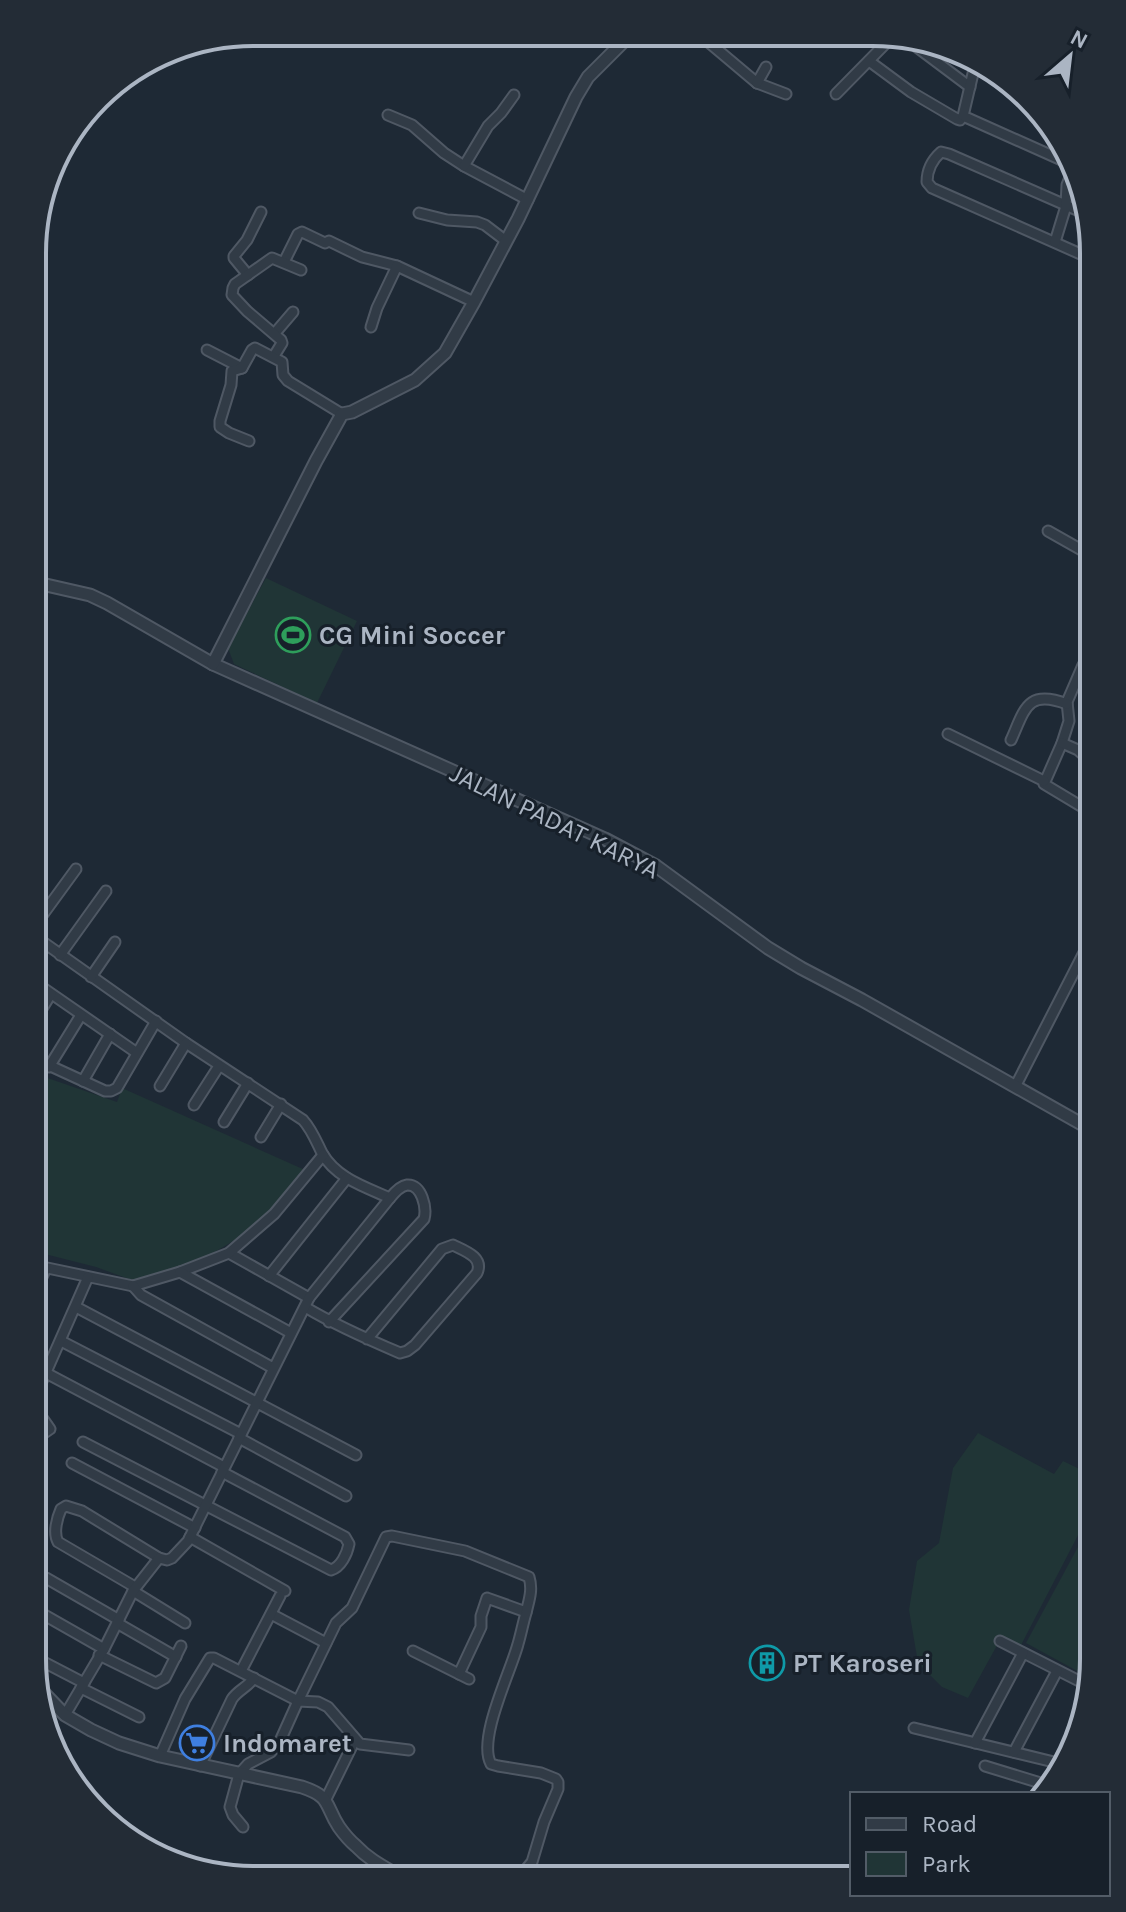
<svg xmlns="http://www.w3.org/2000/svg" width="1126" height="1912" viewBox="0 0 1126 1912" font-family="Karla,sans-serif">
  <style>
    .green { fill: #203536 }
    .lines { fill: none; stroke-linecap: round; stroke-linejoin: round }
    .minor-casing { stroke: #4f5864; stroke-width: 13 }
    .tertiary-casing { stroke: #4f5864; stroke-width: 15 }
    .minor { stroke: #313b46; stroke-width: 9 }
    .tertiary { stroke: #313b46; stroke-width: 11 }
    .labels { text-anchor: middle; stroke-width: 6; stroke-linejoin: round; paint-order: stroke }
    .poi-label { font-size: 26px; font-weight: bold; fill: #abb5c3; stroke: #17202a; text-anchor: start }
    .street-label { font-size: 26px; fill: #abb5c3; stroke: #17202a }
    .rim { fill: none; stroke: #abb5c3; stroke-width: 4 }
  </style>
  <rect width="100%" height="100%" fill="#1e2935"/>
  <g class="green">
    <path d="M266,578l91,43 -40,82 -83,-39 -6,-16z"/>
    <path d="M33,1073l84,29 5,-14 183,82 -45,55 -74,44 -46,14 -44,-16 -63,-16z"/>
    <path d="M978,1433l76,41 9,-13 31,15v39l-5,-1 -70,135 -19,-9 -32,58 -26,-11 -24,-24 -9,-53 8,-49 22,-18 14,-75z"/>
    <path d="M1092,1521l1,153 -1,5 -66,-36z"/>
  </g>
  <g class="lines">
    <g class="minor-casing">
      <g id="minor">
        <path d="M700,35l57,48 29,11"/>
        <path d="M902,36l68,51"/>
        <path d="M869,61l42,31 46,27 3,1 3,-4"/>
        <path d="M936,61l2,-14"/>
        <path d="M975,65l-12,51 112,50"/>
        <path d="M757,83l9,-16"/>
        <path d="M836,94l57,-58"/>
        <path d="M388,115l24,10 32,28 20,13 64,34"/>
        <path d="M464,166l24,-40 13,-13 13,-18"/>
        <path d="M419,213l28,7 30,2 8,3 21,16"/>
        <path d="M1086,214l-137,-60 -8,-2c-9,8 -14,18 -14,30l5,6 162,72"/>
        <path d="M1055,242l11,-36 1,-21 8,-20"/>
        <path d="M284,262l14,-28 4,-2 23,11 4,-2 33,16 35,9 77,36"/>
        <path d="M248,275l-14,-17v-2l13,-16 14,-28"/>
        <path d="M371,327l6,-19 20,-42"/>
        <path d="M275,333l18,-21"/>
        <path d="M207,350l35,18"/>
        <path d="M274,356l8,-13 -1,-3 -34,-29 -15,-16 1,-7 2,-4 37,-26 29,12"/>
        <path d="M249,441l-20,-8 -9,-6v-6l11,-36 1,-14 10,-3 10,-18 3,-2 27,14 1,13 5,6 54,33"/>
        <path d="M1048,531l46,26"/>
        <path d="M1083,665l-16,37 2,19 -7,22 -18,41 50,30"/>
        <path d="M948,734l96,47"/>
        <path d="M1011,740c14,-31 16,-51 56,-36"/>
        <path d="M1062,743l16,7 16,14"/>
        <path d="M33,928l43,-59"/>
        <path d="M33,935l153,108 117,77c9,10 13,21 19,33 14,25 43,34 68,45"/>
        <path d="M60,955l46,-64"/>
        <path d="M91,977l24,-35"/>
        <path d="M33,981l104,72"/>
        <path d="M33,1023l18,-29"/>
        <path d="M33,1058l72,33h6l6,-3 39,-67"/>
        <path d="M49,1067l32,-52"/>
        <path d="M83,1081l27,-47"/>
        <path d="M160,1086l26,-43"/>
        <path d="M1015,1087l79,-154"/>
        <path d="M194,1105l25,-39"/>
        <path d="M224,1122l24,-39"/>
        <path d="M261,1137l20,-33"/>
        <path d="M229,1253l80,45"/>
        <path d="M33,1265l100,21 47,-14 49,-19 45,-39 49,-59"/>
        <path d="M180,1272l111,61"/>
        <path d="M269,1276l78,-98"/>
        <path d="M133,1286l8,9 132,73"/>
        <path d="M32,1300l14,-32"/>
        <path d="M76,1307l280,148"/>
        <path d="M305,1307c30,18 62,32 95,46l7,-2 8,-6 62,-72c7,-16 -12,-22 -24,-28l-11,4 -75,90"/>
        <path d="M61,1341l180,93"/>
        <path d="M46,1373l178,94"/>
        <path d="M32,1404l56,-127"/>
        <path d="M32,1412l11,7 7,10 -16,11"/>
        <path d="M239,1438l107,58"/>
        <path d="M83,1442l248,128c10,-3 16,-16 18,-26l-4,-7 -123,-65"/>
        <path d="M72,1463l123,65"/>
        <path d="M190,1537l95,54"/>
        <path d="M46,1578l73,42"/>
        <path d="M135,1587l-77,-45c-5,-9 -1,-24 3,-33l5,-3 16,5 77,47"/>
        <path d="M133,1591l52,32"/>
        <path d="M32,1608l72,41"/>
        <path d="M271,1614l55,29"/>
        <path d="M117,1623l59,34"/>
        <path d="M1000,1641l89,45"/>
        <path d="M413,1651l56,28"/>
        <path d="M99,1655l57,28 9,-5 16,-32"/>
        <path d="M32,1656l52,27"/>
        <path d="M241,1671l39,-75"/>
        <path d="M459,1674l22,-47v-11l6,-18 39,14"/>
        <path d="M81,1688l58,29"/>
        <path d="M65,1715l39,-66 29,-58 26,-33 8,2 5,-2 16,-17 121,-243 81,-100c4,-5 10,-12 17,-13 15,-1 20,23 17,34l-95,103"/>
        <path d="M914,1728l144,35"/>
        <path d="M975,1743l48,-90"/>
        <path d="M1014,1752l43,-81"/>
        <path d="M160,1756l25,-57 25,-41h4l84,43 38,-78 16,-15 34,-71 6,-1 73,15 64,26c4,13 0,23 -3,36 -3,10 -5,21 -8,31 -7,27 -41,95 -27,120l7,2 43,7 15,6 2,3v7l-14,33 -12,40 -14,17"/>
        <path d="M200,1766l32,-67c6,-9 16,-12 22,-21"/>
        <path d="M985,1766l62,19"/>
        <path d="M1046,1794l1,-9 17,-31"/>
        <path d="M326,1799l29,-59"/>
        <path d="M243,1827l-10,-12 -3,-8 9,-33 9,-10 23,-12 9,-11 18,-40 20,1 10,5 32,37 49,6"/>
      </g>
    </g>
    <g class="tertiary-casing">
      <g id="tertiary">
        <path d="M834,36l7,2 15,-2"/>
        <path d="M33,582l57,13 17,8 106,61 392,175 51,27 112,82 33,20 61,32 232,131"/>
        <path d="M213,664l103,-203 26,-47 10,-2 63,-32 30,-27 29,-51 44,-83 58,-122 12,-20 35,-35 5,-8"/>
        <path d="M38,1687l27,28 26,15 28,13 41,13 142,31c30,10 22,17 37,40 5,7 11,14 17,19 14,15 32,23 48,33"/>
      </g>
    </g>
    <use href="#minor" class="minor"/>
    <use href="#tertiary" class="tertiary"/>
  </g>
  <defs>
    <g id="stadium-ring" transform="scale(1.8)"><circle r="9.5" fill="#17202a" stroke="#2e9e5b" stroke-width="1.5"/><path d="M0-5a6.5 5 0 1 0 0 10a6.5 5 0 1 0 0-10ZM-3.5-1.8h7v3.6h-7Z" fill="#2e9e5b"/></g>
    <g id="building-ring" transform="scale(1.8)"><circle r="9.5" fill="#17202a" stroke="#0f9aa8" stroke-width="1.5"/><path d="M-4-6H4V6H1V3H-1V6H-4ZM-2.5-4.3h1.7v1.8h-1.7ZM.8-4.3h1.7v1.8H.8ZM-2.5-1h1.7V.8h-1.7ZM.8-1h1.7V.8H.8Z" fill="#0f9aa8"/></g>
    <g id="supermarket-ring" transform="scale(1.8)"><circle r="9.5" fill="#17202a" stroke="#3f7fe0" stroke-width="1.5"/><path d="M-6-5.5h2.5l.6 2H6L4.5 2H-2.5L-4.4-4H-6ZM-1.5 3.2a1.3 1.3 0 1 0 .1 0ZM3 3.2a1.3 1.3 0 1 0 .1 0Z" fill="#3f7fe0"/></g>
  </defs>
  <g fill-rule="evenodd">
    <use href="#stadium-ring" x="293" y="635"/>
    <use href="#building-ring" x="767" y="1663"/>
    <use href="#supermarket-ring" x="197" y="1743"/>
  </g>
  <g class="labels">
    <g class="poi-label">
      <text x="319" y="644">CG Mini Soccer</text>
      <text x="793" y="1672">PT Karoseri</text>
      <text x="223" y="1752">Indomaret</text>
    </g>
    <g class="street-label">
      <text transform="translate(555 821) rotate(26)" y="9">JALAN PADAT KARYA</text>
    </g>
  </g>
  <path d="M0 0H1126V1912H0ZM253 46H873A207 207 0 0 1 1080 253V1659A207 207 0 0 1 873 1866H253A207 207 0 0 1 46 1659V253A207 207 0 0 1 253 46Z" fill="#232c36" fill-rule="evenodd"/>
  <path class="rim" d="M253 46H873A207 207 0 0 1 1080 253V1659A207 207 0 0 1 873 1866H253A207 207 0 0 1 46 1659V253A207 207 0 0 1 253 46Z"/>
  <rect x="850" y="1792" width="260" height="104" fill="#17202a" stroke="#525c67" stroke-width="2"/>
  <rect x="866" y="1818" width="40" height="12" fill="#313b46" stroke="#525c67" stroke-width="2"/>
  <text x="922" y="1832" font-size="24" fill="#abb5c3">Road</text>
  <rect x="866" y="1852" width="40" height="24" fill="#203536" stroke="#525c67" stroke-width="2"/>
  <text x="922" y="1872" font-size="24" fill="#abb5c3">Park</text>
  <g transform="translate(1070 56) rotate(28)" stroke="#17202a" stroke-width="6" paint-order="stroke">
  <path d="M0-6L14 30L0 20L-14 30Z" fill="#abb5c3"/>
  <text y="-12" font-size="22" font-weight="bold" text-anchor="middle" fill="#abb5c3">N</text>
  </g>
</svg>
